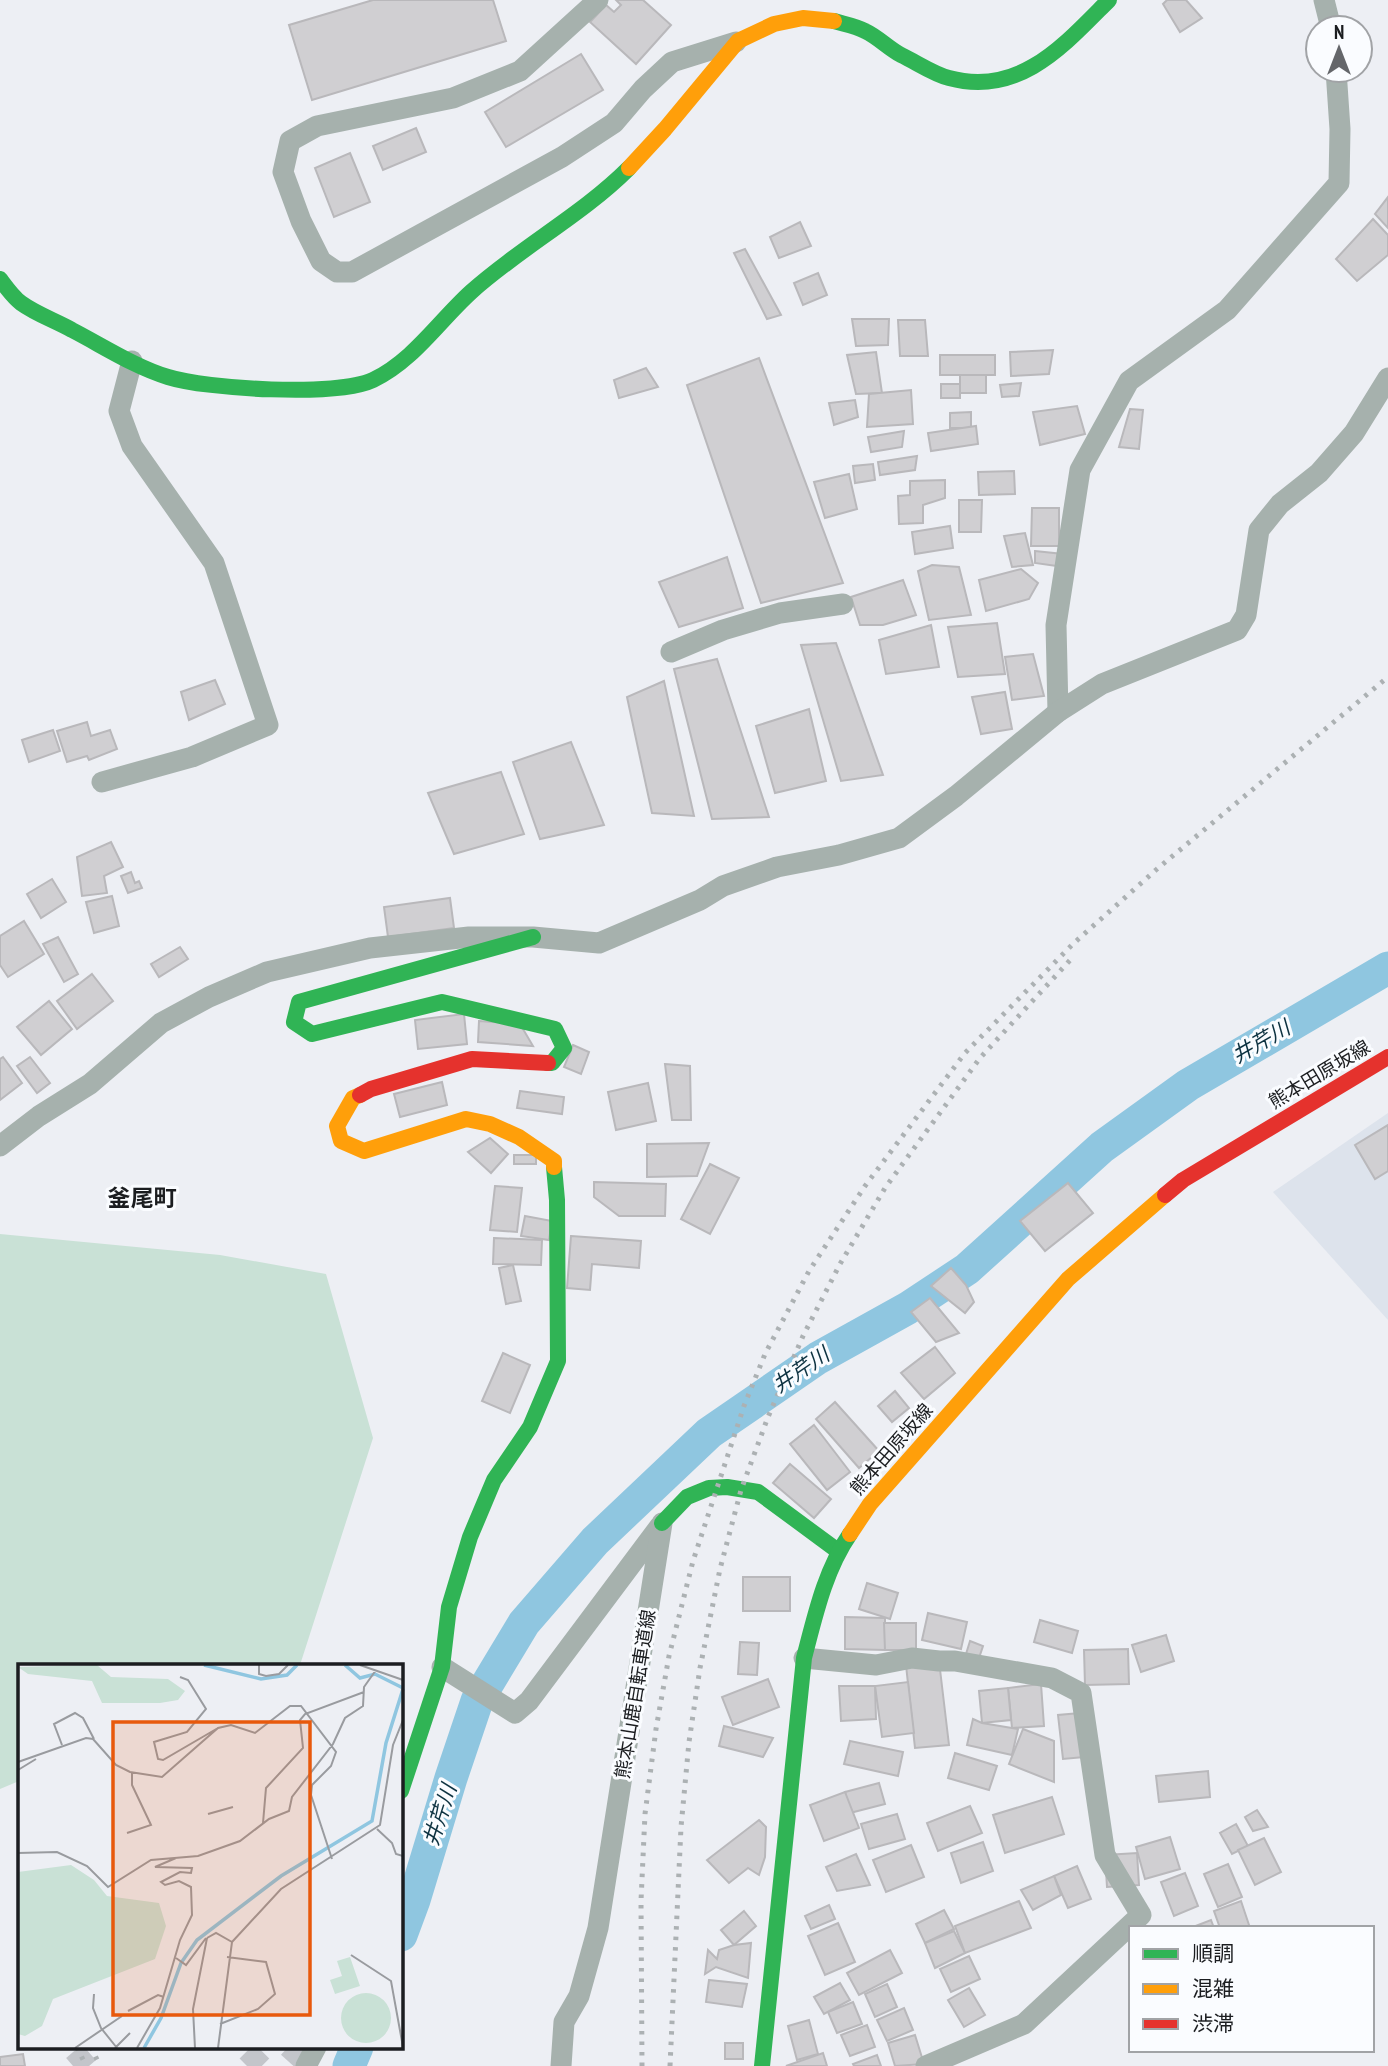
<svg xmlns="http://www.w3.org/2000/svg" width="1388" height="2066" viewBox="0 0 1388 2066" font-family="'PT Sans Narrow','Noto Sans JP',sans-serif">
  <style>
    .built { fill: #dde3ec }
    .green { fill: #c9e1d6 }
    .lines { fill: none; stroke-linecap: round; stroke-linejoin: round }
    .river { stroke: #8fc6e0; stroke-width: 33 }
    .building { fill: #d0cfd2; stroke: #b9b8bb; stroke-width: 2 }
    .street-tunnel { stroke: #c3c5ca; stroke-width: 21; stroke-dasharray: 21 10; stroke-linecap: butt }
    .street { stroke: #a6b1ad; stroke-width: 21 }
    .fast { stroke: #30b455; stroke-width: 16 }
    .slow { stroke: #ff9f0a; stroke-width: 16 }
    .jam { stroke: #e5322d; stroke-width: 16 }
    .rail { stroke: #acb1b3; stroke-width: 5; stroke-dasharray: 3.5 7; stroke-linecap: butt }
    .labels { text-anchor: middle; stroke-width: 6; stroke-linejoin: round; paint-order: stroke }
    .street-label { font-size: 19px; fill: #1b1d20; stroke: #fafcff }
    .water-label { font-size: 21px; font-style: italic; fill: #0d3241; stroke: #fafcff }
    .quarter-label { font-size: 23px; font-weight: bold; fill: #1b1d20; stroke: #fafcff }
    .inset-river { fill: none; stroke: #8fc6e0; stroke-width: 3.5 }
    .inset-road { fill: none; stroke: #999b9f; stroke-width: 2 }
    .view { fill: #e8590c; fill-opacity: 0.15; stroke: #e8590c; stroke-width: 3.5 }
    .inset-edge { fill: none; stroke: #1b1d20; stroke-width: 3.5 }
  </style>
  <rect width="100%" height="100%" fill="#edeff4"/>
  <path class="built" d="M1388,1113v207l-115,-128z"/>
  <path class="green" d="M0,1234l220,21 106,19 47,164 -73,227h-281v116l-19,8z"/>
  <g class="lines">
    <g class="river">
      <path d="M401,1935l13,-35 37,-122 26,-77 47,-78 71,-82 114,-108 109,-75 90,-50 59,-39 135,-122 86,-62 200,-117"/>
      <path d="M349,2066l8,-19"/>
    </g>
  </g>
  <g class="building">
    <path d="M373,0h120l13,41 -194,59 -23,-75z"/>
    <path d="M616,0h27l28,25 -35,39 -46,-42 16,-17 8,7 7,-7z"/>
    <path d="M1167,0h19l16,18 -22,14 -17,-28z"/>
    <path d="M581,54l22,36 -97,57 -21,-35z"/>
    <path d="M416,128l10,24 -43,18 -10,-24z"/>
    <path d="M350,153l20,49 -36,15 -19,-49z"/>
    <path d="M1388,197v31l-13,-14z"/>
    <path d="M1373,219l15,16v20l-31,26 -21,-22z"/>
    <path d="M800,222l11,24 -32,12 -9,-21z"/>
    <path d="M745,249l36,66 -14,4 -33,-66z"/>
    <path d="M818,273l9,22 -24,10 -9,-22z"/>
    <path d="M852,319h37l-1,26 -32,1z"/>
    <path d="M898,320h27l3,36h-28z"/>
    <path d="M1053,350l-4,24 -38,2 -1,-24z"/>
    <path d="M876,352l6,41 -26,1 -9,-39z"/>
    <rect x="940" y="355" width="55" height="20"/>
    <path d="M759,358l84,225 -82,20 -74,-218z"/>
    <path d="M646,368l12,19 -39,11 -5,-18z"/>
    <rect x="960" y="375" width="26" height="18"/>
    <path d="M1021,383l-2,13 -17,1 -2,-12z"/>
    <rect x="941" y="384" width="19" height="14"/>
    <path d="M911,390l2,34 -46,3 2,-33z"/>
    <path d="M855,400l3,17 -24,8 -5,-22z"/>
    <path d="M1077,406l8,28 -45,11 -7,-33z"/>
    <path d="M1130,409l13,1 -4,39 -20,-2z"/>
    <path d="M971,412v16h-21v-15z"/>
    <path d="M976,426l2,18 -47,7 -3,-18z"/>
    <path d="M904,431l-2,16 -31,5 -3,-15z"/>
    <path d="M917,456l-2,14 -35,5 -2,-13z"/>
    <path d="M873,464l2,16 -20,3 -2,-17z"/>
    <path d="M1014,471l1,23 -36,1 -1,-23z"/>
    <path d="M849,474l8,35 -32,9 -11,-36z"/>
    <path d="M945,480v18l-22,7v18l-24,1 -1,-28 12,-1v-14z"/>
    <path d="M959,500h23l-1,32h-22z"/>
    <path d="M1032,508h27v38h-28z"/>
    <path d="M950,526l3,22 -38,6 -3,-22z"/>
    <path d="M1025,533l8,32 -21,2 -8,-31z"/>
    <path d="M1035,551l28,3 1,13 -29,-4z"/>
    <path d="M727,557l16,51 -64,19 -20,-45z"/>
    <path d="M932,565l27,2 12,48 -42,5 -11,-49z"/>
    <path d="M1021,569l17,14 -9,16 -43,12 -7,-31z"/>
    <path d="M903,580l13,35 -33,10h-23l-9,-28z"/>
    <path d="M997,623l8,51 -47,3 -10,-50z"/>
    <path d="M931,625l8,42 -53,7 -7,-34z"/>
    <path d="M836,643l47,132 -42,6 -40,-136z"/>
    <path d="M1033,654l11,42 -32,4 -7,-43z"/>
    <path d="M717,659l52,158 -57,2 -38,-150z"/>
    <path d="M215,680l10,24 -36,16 -8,-28z"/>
    <path d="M664,681l30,135 -42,-3 -25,-116z"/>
    <path d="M1005,692l7,37 -31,5 -9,-37z"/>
    <path d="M809,709l17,72 -51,12 -19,-67z"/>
    <path d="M87,722l4,14 19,-6 7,19 -28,11 -2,-4 -20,6 -10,-31z"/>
    <path d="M53,730l7,21 -31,11 -7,-22z"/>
    <path d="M571,742l33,83 -64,14 -27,-77z"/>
    <path d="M501,772l23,62 -70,20 -26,-61z"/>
    <path d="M111,842l12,25 -19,9 3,17 -25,3 -5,-39z"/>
    <path d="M131,872l4,11 4,-2 3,7 -14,5 -7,-17z"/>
    <path d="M52,879l14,23 -25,16 -14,-24z"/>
    <path d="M112,896l7,30 -25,7 -8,-31z"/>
    <path d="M450,898l4,30 -66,9 -4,-30z"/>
    <path d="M24,921l20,33 -36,23 -8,-12v-29z"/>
    <path d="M58,937l20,37 -14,8 -21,-38z"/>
    <path d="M180,947l8,12 -29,18 -8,-13z"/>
    <path d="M92,974l21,27 -36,28 -20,-28z"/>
    <path d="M49,1001l23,28 -31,26 -24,-28z"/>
    <path d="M464,1014l3,30 -49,5 -3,-29z"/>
    <path d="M479,1021l41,3 13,22 -55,-4z"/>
    <path d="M573,1045l16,7 -8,22 -17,-7z"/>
    <path d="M3,1057l19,26 -22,17v-41z"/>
    <path d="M30,1057l20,26 -13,10 -20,-27z"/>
    <path d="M665,1064l25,2 1,54h-19z"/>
    <path d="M442,1082l5,23 -47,12 -6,-23z"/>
    <path d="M648,1083l8,38 -40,9 -8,-38z"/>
    <path d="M520,1091l44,6 -2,17 -45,-6z"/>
    <path d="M1388,1125v46l-13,8 -20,-34z"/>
    <path d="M490,1138l18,16 -17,19 -23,-21z"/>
    <path d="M709,1143l-12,33 -50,1v-33z"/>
    <rect x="514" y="1155" width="22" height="9"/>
    <path d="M710,1164l29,14 -29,56 -29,-15z"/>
    <path d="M594,1182l72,2 -1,32h-46l-25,-19z"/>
    <path d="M1068,1183l25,30 -48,38 -25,-30z"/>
    <path d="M495,1186l27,2 -5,44 -27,-2z"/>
    <path d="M525,1216l27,5 -3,19 -28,-4z"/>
    <path d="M571,1236l70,5 -2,27 -47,-4 -2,26 -23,-2z"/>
    <path d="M494,1238l48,2 -1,25 -48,-1z"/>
    <path d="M513,1265l8,36 -15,3 -7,-36z"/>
    <path d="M951,1268l15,17 8,17 -9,11 -34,-27z"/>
    <path d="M930,1298l29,35 -23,9 -25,-30z"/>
    <path d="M935,1347l20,26 -31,26 -23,-26z"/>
    <path d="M503,1353l27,12 -20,48 -28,-12z"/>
    <path d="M895,1391l14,17 -17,14 -14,-16z"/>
    <path d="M835,1402l44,49 -20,17 -43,-49z"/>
    <path d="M814,1425l36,47 -23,18 -37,-46z"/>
    <path d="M790,1464l41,35 -17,19 -41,-35z"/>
    <rect x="743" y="1577" width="47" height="34"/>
    <path d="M867,1583l31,10 -8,26 -31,-10z"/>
    <path d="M928,1613l39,9 -6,27 -39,-9z"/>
    <path d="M845,1617l40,1v32l-40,-1z"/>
    <path d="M1040,1620l38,11 -6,22 -38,-11z"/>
    <path d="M884,1623h32v27h-31z"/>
    <path d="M1166,1635l8,26 -33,11 -9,-27z"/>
    <path d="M970,1641l13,5 -4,12 -13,-4z"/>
    <path d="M740,1642l19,1 -2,32 -19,-1z"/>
    <path d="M1128,1649l1,35 -44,1 -1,-35z"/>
    <path d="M939,1661l10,84 -34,3 -9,-83z"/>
    <path d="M768,1679l11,28 -46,18 -11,-28z"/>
    <path d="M908,1682l6,51 -32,4 -7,-51z"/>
    <path d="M1041,1684l3,42 -32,2 -4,-40z"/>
    <path d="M839,1686h36l1,33 -35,2z"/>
    <path d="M1008,1688l3,32 -29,3 -3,-32z"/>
    <path d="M1091,1712l4,44 -32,3 -5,-44z"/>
    <path d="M973,1719l9,4 36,6 -6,26 -45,-10z"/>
    <path d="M724,1726l49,12 -10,19 -44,-11z"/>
    <path d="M1023,1729l31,12v41l-45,-18z"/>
    <path d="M850,1741l53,11 -5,24 -54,-12z"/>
    <path d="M955,1753l42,13 -8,24 -41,-12z"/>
    <path d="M1208,1771l2,26 -51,5 -3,-26z"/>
    <path d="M879,1783l6,21 -35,9 -5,-21z"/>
    <path d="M845,1792l14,36 -35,13 -14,-36z"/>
    <path d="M1052,1797l12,37 -59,19 -12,-38z"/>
    <path d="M970,1806l12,27 -44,18 -11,-28z"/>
    <path d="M1257,1810l11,17 -15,4 -8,-14z"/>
    <path d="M897,1814l8,25 -36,10 -8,-25z"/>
    <path d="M759,1820l7,7 -1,30 -6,18 -11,-7 -19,15 -22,-23z"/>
    <path d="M1236,1824l12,22 -16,8 -12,-21z"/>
    <path d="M1170,1837l10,32 -35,10 -9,-32z"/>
    <path d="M1264,1838l17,34 -26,13 -17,-35z"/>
    <path d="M983,1842l10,29 -32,12 -10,-30z"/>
    <path d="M911,1845l13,32 -38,15 -13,-32z"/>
    <path d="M1137,1853l2,32 -32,2 -2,-32z"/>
    <path d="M856,1854l14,31 -33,6 -11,-24z"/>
    <path d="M1228,1864l14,33 -24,10 -14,-33z"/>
    <path d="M1077,1866l14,33 -23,9 -14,-32z"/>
    <path d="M1185,1873l13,33 -24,10 -13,-34z"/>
    <path d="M1054,1876l7,19 -28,15 -12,-20z"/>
    <path d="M1019,1901l12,27 -66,25 -10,-27z"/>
    <path d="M1241,1901l9,27h-30l-6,-17z"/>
    <path d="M829,1905l6,14 -24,10 -6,-13z"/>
    <path d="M944,1910l10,19 -29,14 -9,-19z"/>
    <path d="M744,1911l12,15 -22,19 -13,-15z"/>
    <path d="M1211,1920l3,8h-21v-1z"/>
    <path d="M838,1923l17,39 -30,13 -17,-39z"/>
    <path d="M954,1931l11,22 -30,15 -10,-25z"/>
    <path d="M751,1943l-3,35 -32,-11 -11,7 3,-24 9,9 2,-9 15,-5z"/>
    <path d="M890,1950l12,23 -43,22 -12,-22z"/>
    <path d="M969,1956l11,23 -29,13 -11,-23z"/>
    <path d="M709,1980l38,4 -5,23 -36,-5z"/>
    <path d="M840,1983l10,17 -26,14 -10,-17z"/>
    <path d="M887,1984l10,23 -22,10 -10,-23z"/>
    <path d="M969,1988l16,27 -21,12 -16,-27z"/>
    <path d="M853,2002l9,22 -25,9 -9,-21z"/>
    <path d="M904,2008l9,22 -26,11 -10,-21z"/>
    <path d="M809,2020l9,34 -21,6 -9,-34z"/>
    <path d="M867,2025l8,22 -25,9 -9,-21z"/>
    <path d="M915,2035l9,29 -29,2 -7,-23z"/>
    <rect x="725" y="2043" width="18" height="16"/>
    <path d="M823,2053l4,13h-41z"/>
    <path d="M23,2054l2,12h-25v-9z"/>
    <path d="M877,2055l4,11h-27l-1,-2z"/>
  </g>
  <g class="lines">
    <g class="street-tunnel">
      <path d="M288,2047l19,17"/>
      <path d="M73,2066l22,-19"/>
      <path d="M247,2066l19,-19"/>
    </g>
    <g class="street">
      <path d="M598,0l-78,71 -67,27 -136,28 -27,15 -7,31 18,49 20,40 16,11h15l210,-115 52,-34 29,-34 29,-27 64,-20"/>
      <path d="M1324,0l7,28"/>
      <path d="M671,652l52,-22 57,-17 63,-9"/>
      <path d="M1058,712l-2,-87 24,-155 49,-89 98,-71 112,-127 1,-54 -4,-59"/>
      <path d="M102,782l90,-25 76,-32 -54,-162 -82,-117 -13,-35 13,-50"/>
      <path d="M0,1146l39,-30 51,-32 71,-61 48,-26 58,-25 103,-24 99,-11h64l66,6 101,-43 23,-14 54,-19 62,-12 60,-17 57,-42 102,-84 44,-28 135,-54 9,-15 13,-85 21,-26 39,-31 35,-40 34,-55"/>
      <path d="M804,1658l72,7 36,-7 27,3h16l97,17 29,15 24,162 36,60 -117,109 -98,42"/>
      <path d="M442,1667l73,46 14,-12 131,-175"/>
      <path d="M306,2066l10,-19"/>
      <path d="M561,2066l3,-44 15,-26 19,-68 64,-405"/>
    </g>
    <g class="fast">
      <path d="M834,21c10,3 22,5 31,10 13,6 23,17 36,24 15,7 32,19 48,23 71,19 115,-33 160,-78"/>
      <path d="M0,279c6,8 13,18 21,24 15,11 35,18 51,27 31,16 63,37 96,47 38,12 169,20 205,3 40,-19 66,-59 98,-88 50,-45 111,-77 158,-124"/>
      <path d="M533,937l-234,65 -5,20 18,12 130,-32 113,27 9,19 -12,15h-4"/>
      <path d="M662,1523l25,-26 22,-9 18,-1 31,5 80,59"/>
      <path d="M401,1791l41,-124 7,-60 21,-70 24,-57 36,-53 28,-66 -1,-161 -3,-33"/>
      <path d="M762,2066l42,-408c11,-42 21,-88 46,-124"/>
    </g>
    <g class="slow">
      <path d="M629,168l36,-39 73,-88 36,-17 29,-6 31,3"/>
      <path d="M360,1095l-7,3 -16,28 4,15 23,10 102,-32 24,5 29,13 35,24v6"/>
      <path d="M850,1534l20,-30 198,-225 97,-84"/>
    </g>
    <g class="jam">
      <path d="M360,1095l11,-6 101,-30 76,4"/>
      <path d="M1165,1195l18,-15 205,-123"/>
    </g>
    <g class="rail">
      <path d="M77,2047l9,19"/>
      <path d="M91,2047l9,19"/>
      <path d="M642,2066l-1,-165 4,-87 11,-85 13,-73 24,-95 51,-155 21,-52 44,-83 56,-85 100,-133 109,-110 83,-74 231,-192"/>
      <path d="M670,2066l11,-239 8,-85 11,-74 20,-99 21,-79 27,-73 35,-81 37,-72 45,-76 95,-130 93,-101"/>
    </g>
  </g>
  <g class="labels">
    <g class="street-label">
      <text transform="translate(1319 1074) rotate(-31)" y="7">熊本田原坂線</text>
      <text transform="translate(891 1449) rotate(-49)" y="7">熊本田原坂線</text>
      <text transform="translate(635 1694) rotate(-81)" y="7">熊本山鹿自転車道線</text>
    </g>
    <g class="water-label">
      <text transform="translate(1261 1042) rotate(-30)" y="7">井芹川</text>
      <text transform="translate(801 1370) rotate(-34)" y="7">井芹川</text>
      <text transform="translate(440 1815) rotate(-72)" y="7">井芹川</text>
    </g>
    <g class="quarter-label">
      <text x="142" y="1206">釜尾町</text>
    </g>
  </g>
  <g transform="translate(18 1664)">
    <rect width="385" height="385" fill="#edeff4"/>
    <path d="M79,1l14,12 57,2 17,12 -7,9 -18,3h-58l-10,-22 -64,-7 -10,-7zM53,201l23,15 13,16 52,7 7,23 -11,33 -102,40 -11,27 -17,10 -7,-2v-162zM332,293l10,29 -25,8 -5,-14 12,-4 -5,-15zM323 354a25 25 0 1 1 50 0a25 25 0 1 1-50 0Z" fill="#c9e1d6"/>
    <path class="inset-river" d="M186,1l57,14 26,-4 10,-10M327,1l15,13 15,-4 28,14M126,384l17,-30 20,-55 16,-23 84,-64 91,-55 14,-78 17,-54"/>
    <path class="inset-road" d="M241,1v9l7,2 13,-2 9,-9M342,1l43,15M162,13l8,3 18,29 -19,23 -33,10 4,17 5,1 55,-32M44,81l-8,-21 21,-11 8,5 11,21M0,98l68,-24 7,1 23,26 14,7 32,5 56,-49 13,-3 24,8 35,-27h11l35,46 -5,14 -19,19 -1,10 21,64M0,106l18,-11M190,150l25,-7M245,159l3,-35 37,-40 -3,-28 5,-6 59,-22M359,165l15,14 4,11 7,2M109,169l24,-8 -19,-40v-12M0,189l39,-1 30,14 21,21 43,-27 47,-4 42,-15 29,-22 20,-8 3,-14 41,-53 12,-26 18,-12 1,-19 12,-17M189,274l9,-5 16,9M333,291l40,26 12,66M158,294l10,7 20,-27M76,330l-1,14 8,20 16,20M110,347l30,-16 6,2M202,360l38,-15 17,-15 -9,-32 -39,-5M57,384l47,-32M97,384l15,-15M119,384l23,-40 20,-68 12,-25 -1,-28 -12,-6 -14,4 -4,-3 19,-10 11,1 1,-5 -37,-1 21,-9M177,384l-2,-39 14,-71M200,384l14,-106 49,-53 99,-64 13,-80 10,-25"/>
    <path class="view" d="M95,58h197v293h-197z"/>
    <rect width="385" height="385" class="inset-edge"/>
  </g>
  <rect x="1129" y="1926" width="245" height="126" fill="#fafcff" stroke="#a1a3a6" stroke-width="2"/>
  <rect x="1143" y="1949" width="35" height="10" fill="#30b455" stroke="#a1a3a6" stroke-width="2"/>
  <text x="1192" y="1961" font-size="21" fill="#1b1d20">順調</text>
  <rect x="1143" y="1984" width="35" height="10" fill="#ff9f0a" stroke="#a1a3a6" stroke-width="2"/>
  <text x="1192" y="1996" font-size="21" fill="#1b1d20">混雑</text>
  <rect x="1143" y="2019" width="35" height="10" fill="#e5322d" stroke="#a1a3a6" stroke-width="2"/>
  <text x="1192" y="2031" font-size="21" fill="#1b1d20">渋滞</text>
  <g transform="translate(1339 49)"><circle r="33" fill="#fafcff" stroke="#a1a3a6" stroke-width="2"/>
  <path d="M0-5L12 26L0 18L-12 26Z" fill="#64666a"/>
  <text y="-10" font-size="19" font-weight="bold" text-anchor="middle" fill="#1b1d20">N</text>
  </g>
</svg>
